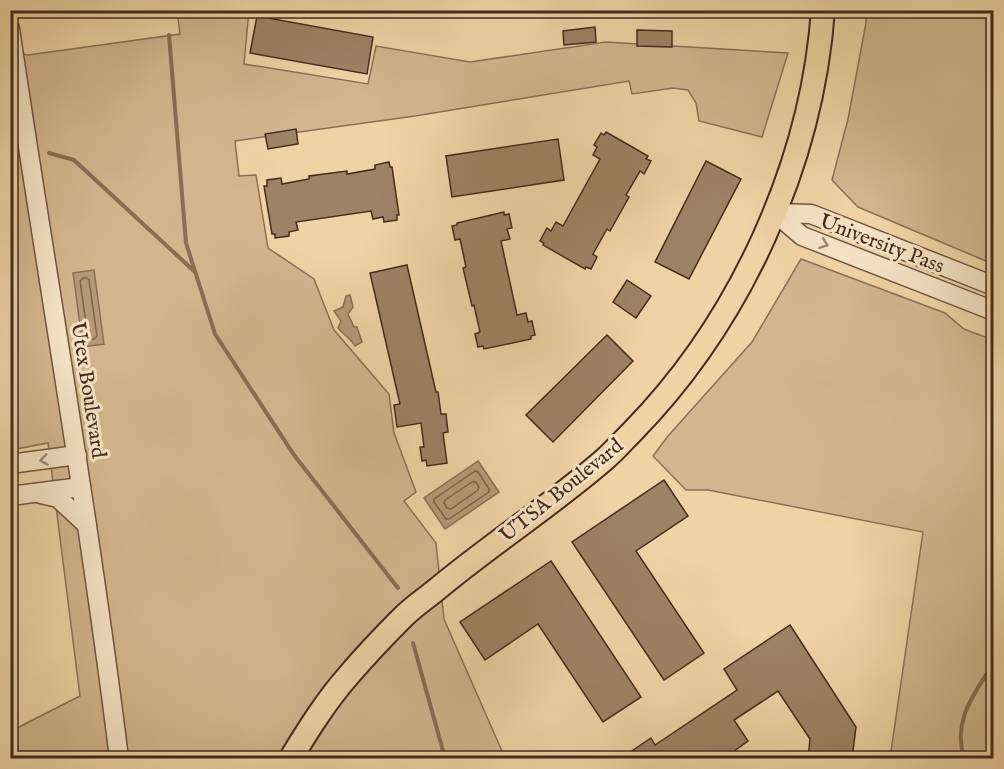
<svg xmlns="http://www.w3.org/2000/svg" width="1004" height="769" viewBox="0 0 1004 769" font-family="'IM FELL English',serif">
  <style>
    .green { fill: #d3b68e; stroke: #8c7056; stroke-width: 1.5 }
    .water { fill: #b69a77; stroke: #896e53; stroke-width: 1.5 }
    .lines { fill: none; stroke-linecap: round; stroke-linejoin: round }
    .shore { stroke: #7e624a; stroke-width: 1.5 }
    .stream { stroke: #896e53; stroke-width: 4 }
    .building { fill: #9e8264; stroke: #452b1e; stroke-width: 1.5 }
    .minor-casing { stroke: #705540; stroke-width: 21 }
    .major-casing { stroke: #452b1e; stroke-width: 26 }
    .minor { stroke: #f5e2c4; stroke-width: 18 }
    .major { stroke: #f0d3a5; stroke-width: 22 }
    .oneway { stroke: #9d8671 }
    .labels { text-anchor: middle; stroke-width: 6; stroke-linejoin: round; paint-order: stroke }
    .street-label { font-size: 21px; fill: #452b1e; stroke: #f5e2c4 }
  </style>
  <rect width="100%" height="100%" fill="#f0d3a5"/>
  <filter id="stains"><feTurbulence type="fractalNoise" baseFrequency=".00333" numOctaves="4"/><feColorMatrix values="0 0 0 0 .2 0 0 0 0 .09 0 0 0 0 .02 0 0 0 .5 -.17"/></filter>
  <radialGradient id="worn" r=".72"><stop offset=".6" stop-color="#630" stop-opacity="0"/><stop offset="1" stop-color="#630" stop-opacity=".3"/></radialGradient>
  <g class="green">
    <path d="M249,10l-5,54 124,20 8,-38 94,16 136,-20 182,11 -26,84 -63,-16 -3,-18 -8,-13 -15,-2 -41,6 -3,-13 -214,35 -180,25 4,35 17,-1 12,73 46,31 20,51 55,64 5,39 22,59 -12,9 32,42 8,76 61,139h-252l-3,-4 -3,4h-236v-27l69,-35 -32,-253 -37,7v-398l17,3 152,-21 -3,-23h35l1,5 22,-5z"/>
    <path d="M866,11h127v253l-135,-57 -26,-27 16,-61 18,-96z"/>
    <path d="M801,259l144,54 19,16 29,11v418h-103l33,-226 -215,-42h-22l-33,-34 15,-20 84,-94z"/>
  </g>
  <g class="water">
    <path d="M94,270l10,74 -21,3 -10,-74z"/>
    <path d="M350,295l3,12 -5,7 6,13h3l5,15 -7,4c-4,-7 -11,-11 -17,-18l3,-7 -7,-10 9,-4 3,-11z"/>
    <path d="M478,461l21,31 -54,37 -21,-31z"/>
  </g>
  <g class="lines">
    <g class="shore">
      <path d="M83,278h4l2,2 8,56 -3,3h-4l-2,-2 -8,-56z"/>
      <path d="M475,471l3,1 11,17v3l-40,27h-3l-12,-17v-3z"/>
      <path d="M472,482h4l3,5 -1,3 -27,19 -4,-1 -3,-5 1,-3z"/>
    </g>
    <g class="stream">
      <path d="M169,35l17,208 29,91 79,121 104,133"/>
      <path d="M49,153l25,7 121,112"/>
      <path d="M413,643l32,115"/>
      <path d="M964,758c-12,-38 11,-65 30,-96"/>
    </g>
  </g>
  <g class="building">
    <path d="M257,16l116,21 -6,37 -117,-21z"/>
    <path d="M595,27l1,15 -32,3 -1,-14z"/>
    <path d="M637,30l35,1v16l-35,-1z"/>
    <path d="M296,129l2,15 -30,5 -3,-15z"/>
    <path d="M606,132l42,24 -2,3 5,2 -7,13 -4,-3 -14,24 3,2 -19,34 -3,-2 -14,25 4,3 -6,12 -5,-2 -1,2 -42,-24 1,-2 -4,-2 7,-13 4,3 5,-9 7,4 37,-67 -7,-4 4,-8 -3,-2 7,-12 3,2z"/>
    <path d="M558,139l6,41 -112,17 -6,-41z"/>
    <path d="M706,161l35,18 -52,100 -34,-17z"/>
    <path d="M389,162l1,5h2l7,48h-2v5l-13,2 -1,-5 -10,2 -2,-8 -75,11 2,8 -9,2v4l-14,2v-4h-3l-8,-48h3v-6l14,-2 1,6 27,-5v-3l38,-5v3l28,-5v-4z"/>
    <path d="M504,212v3l5,-1 3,14 -5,1 3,10 -9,2 16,74 9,-2 2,9 4,-1 3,14 -4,1v3l-47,10 -1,-3 -5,1 -3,-13 5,-2 -6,-27 -2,1 -9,-38 3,-1 -6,-28 -5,1 -3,-14 5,-1v-2z"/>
    <path d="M407,265l29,127h2l3,22h5l2,18 -5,1 4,30 -20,3 -1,-6 -4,1 -2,-14h4l-3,-24 -24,4 -3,-22 6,-1 -30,-131z"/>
    <path d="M627,280l24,16 -15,22 -23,-16z"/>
    <path d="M607,335l26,26 -80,81 -27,-27z"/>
    <path d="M664,480l24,36 -52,35 68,102 -40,27 -92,-138z"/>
    <path d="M551,561l90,136 -38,25 -65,-98 -53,36 -25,-38z"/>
    <path d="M790,625l66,102 -4,32h-44l2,-20 -32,-48 -44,29 14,21 -25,18h-103l31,-21 4,7 82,-55 -13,-21z"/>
  </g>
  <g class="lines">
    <g class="minor-casing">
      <g id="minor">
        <path d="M10,29c36,243 79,486 109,729"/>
        <path d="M775,213l27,23 192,75"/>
        <path d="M775,213l36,1 183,72"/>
        <path d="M10,464l67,-9"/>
        <path d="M41,494l17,4 29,27"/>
        <path d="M10,496l71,-9"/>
      </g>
    </g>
    <g class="major-casing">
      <path id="major" d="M291,758c17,-28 35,-57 57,-82 17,-20 36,-40 55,-59 10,-10 22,-18 33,-27 55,-46 116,-85 169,-131 10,-9 18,-18 27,-27 108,-110 180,-268 191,-422"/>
    </g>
    <use href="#minor" class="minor"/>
    <use href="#major" class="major"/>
  </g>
  <defs><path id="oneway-chevron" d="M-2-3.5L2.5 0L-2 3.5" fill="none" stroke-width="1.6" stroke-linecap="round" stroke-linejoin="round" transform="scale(1.5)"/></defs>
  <g class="oneway">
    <use href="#oneway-chevron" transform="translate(824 244) rotate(21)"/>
    <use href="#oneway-chevron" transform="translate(44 460) rotate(172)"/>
  </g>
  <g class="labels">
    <g class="street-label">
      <text transform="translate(882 243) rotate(21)" y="7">University Pass</text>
      <text transform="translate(89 390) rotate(81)" y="7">Utex Boulevard</text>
      <text transform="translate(561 490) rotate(-39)" y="7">UTSA Boulevard</text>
    </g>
  </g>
  <rect width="1004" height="769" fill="none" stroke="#f0d3a5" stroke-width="36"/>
  <rect x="12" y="12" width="980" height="745" fill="none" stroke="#452b1e" stroke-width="3"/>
  <rect x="18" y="18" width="968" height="733" fill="none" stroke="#452b1e" stroke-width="1.5"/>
  <rect width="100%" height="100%" filter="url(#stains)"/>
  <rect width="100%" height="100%" fill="url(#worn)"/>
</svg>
